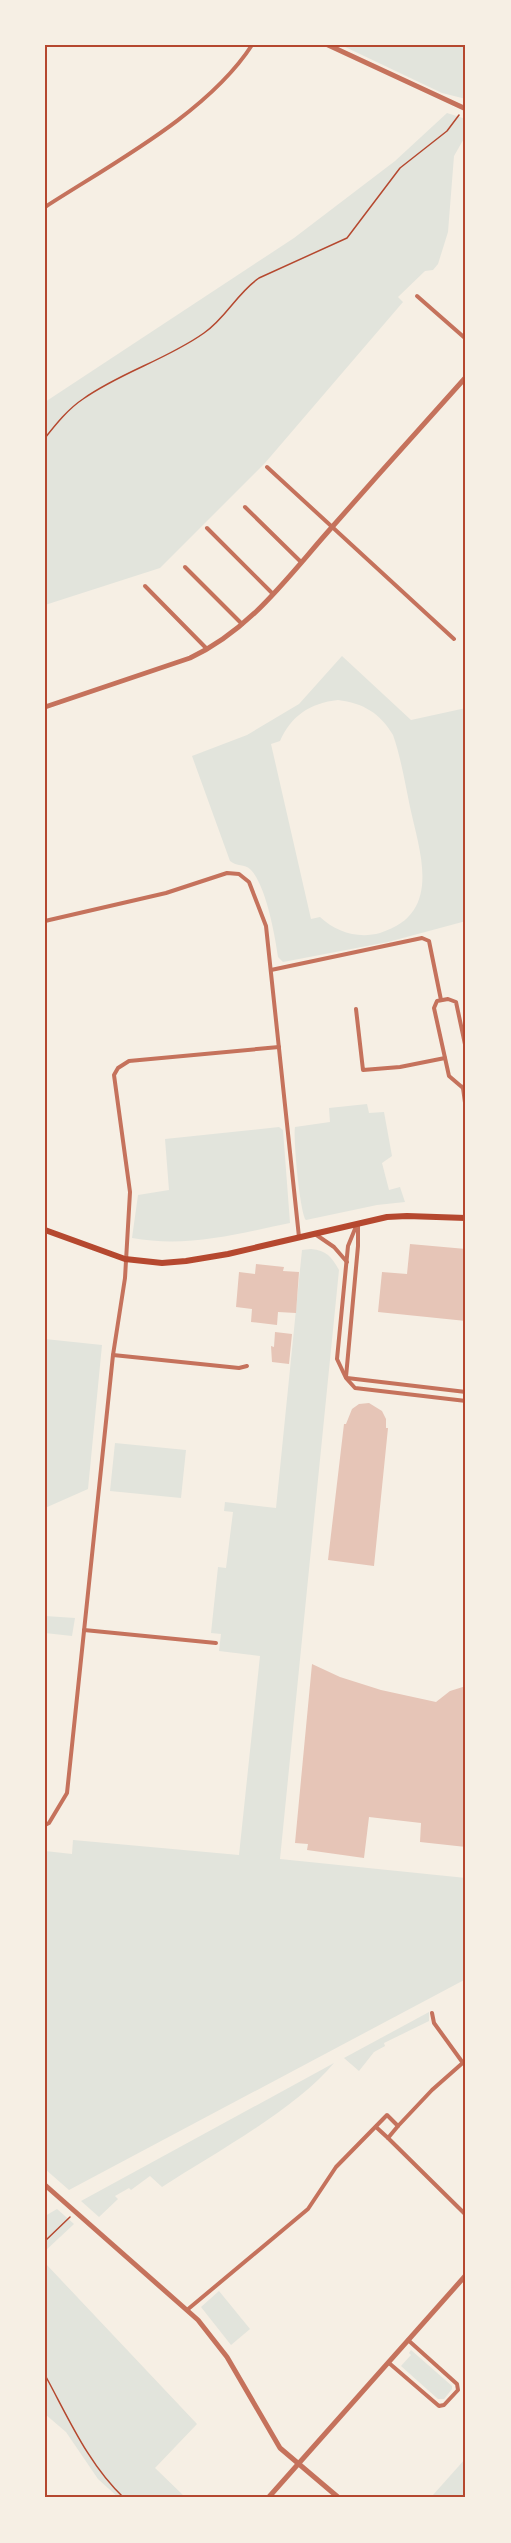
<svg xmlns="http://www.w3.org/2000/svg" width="511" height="2543" viewBox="0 0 511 2543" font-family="'Fira Sans',sans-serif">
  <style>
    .green { fill: #e2e4dc; fill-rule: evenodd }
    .building { fill: #e6c5b7 }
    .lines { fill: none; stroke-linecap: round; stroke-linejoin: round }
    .path { stroke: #b5482f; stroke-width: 1.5 }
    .minor { stroke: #c5725c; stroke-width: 4 }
    .tertiary { stroke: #c5725c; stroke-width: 5 }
    .secondary { stroke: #b5482f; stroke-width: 6 }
    .neatline { fill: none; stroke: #b5482f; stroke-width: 2 }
  </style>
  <rect width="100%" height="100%" fill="#f6efe4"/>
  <g class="green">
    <path d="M341,45h125v54l-24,-6z"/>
    <path d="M447,113l19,6v16l-12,21 -6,76 -10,32 -5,6 -8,1 -27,26 5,5 -138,161 -105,105 -115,37v-203l249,-164 101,-77z"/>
    <path d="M342,656l69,64 55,-12v213l-78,21 -105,20 -5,-5c-3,-22 -12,-71 -27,-87 -7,-7 -14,-3 -21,-9l-38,-105 55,-21 52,-31zM338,700c25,3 42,13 55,35 8,23 12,48 17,72 10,46 33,107 -30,126 -22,6 -44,-1 -60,-16l-9,2 -40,-175 9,-3c11,-25 30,-38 58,-41z"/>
    <path d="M367,1104l2,9 15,-1 8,44 -10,7 7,27 11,-3 5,15 -28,3 -71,15c-6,-7 -13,-82 -11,-93l35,-5 -1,-14z"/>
    <path d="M279,1127l4,3 7,93c-53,11 -103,25 -158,15l6,-43 31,-5 -4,-51z"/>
    <path d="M311,1249c15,1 21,8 28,21l-59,589 186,19v101l-397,211 -24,-21v-318l27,3 1,-14 166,15 21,-199 -41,-5 2,-17 -10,-1 7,-66 8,1 7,-56 -9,-1 1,-9 51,6 26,-258z"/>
    <path d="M45,1339l57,6 -14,144 -43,19z"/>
    <path d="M115,1443l71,7 -5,48 -71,-7z"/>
    <path d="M45,1616l30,2 -3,18 -27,-3z"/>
    <path d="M429,2012v9l-45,22 1,3 -11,6 -15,19 -15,-13z"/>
    <path d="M334,2063c-38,46 -121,91 -172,124l-12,-11 -19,14 -2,-2 -14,8 3,3 -19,18 -18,-16z"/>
    <path d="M57,2209l17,15 -29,27v-35z"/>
    <path d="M45,2263l152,161 -42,44 31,30h-67l-21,-19 -32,-47 -21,-18z"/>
    <path d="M219,2291l31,38 -19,16 -30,-38z"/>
    <path d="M411,2350l41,36v3l-8,10h-6l-37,-33 10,-11 -2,-2z"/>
    <path d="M466,2458v40h-34l1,-3z"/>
  </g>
  <g class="building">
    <path d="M410,1244l56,5v72l-88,-9 4,-40 25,2z"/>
    <path d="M256,1264l28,3 -1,4 16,1 -3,41 -18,-1 -1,13 -26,-3 1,-13 -16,-2 3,-35 16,2z"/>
    <path d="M275,1332l17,2 -3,30 -17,-2 -1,-16 3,1z"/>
    <path d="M369,1403l13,8 4,8v9h2l-14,138 -46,-6 16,-136h2l6,-15 7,-5z"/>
    <path d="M312,1664l28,13 41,13 55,12 14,-11 16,-5v161l-46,-5 1,-19 -52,-6 -5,41 -57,-8 1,-6 -13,-1z"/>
  </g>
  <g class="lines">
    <g class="path">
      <path d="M45,438c11,-14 23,-29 38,-39 38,-27 83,-39 121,-66 22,-15 33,-40 55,-55l88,-40 53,-70 47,-37 12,-16"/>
      <path d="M45,2241l25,-24"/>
      <path d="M45,2375c23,42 43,89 79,123"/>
    </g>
    <g class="minor">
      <path d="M45,207c68,-44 163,-94 207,-162"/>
      <path d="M417,296l49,43"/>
      <path d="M267,467l187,172"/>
      <path d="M245,507l56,55"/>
      <path d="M207,528l66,66"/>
      <path d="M185,567l57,57"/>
      <path d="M145,586l62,63"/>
      <path d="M45,921l121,-28 61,-20 12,1 10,8 17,44 33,311"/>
      <path d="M271,970l151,-32 7,3 12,59"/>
      <path d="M356,1009l7,61 37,-3 45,-9"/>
      <path d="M466,1049l-10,-47 -8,-3 -11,2 -3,7 15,68 14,12 3,-5"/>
      <path d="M463,1088l3,22"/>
      <path d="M357,1224l-9,22 -11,113 9,19 9,10 111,13"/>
      <path d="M315,1234l19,13 13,15"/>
      <path d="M113,1355l126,13 8,-2"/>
      <path d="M346,1377l12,-131v-20"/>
      <path d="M347,1378l119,14"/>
      <path d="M84,1630l132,13"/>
      <path d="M45,1825l4,-2 18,-30 46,-438 12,-77 5,-86 -16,-117 4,-7 11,-7 150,-14"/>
      <path d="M432,2013l2,10 29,40"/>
      <path d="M376,2127l12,11 10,-12"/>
      <path d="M388,2138l78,77"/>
      <path d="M187,2310l121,-101 28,-42 51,-52 11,11 34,-36 34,-30"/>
      <path d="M389,2363l50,43 5,-1 14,-15 -1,-6 -49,-44"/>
    </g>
    <g class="tertiary">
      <path d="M328,45l138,64"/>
      <path d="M45,707l145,-49c61,-28 99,-83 143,-132 44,-50 88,-99 133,-149"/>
      <path d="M45,2185l153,135 29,37 53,91 59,50"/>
      <path d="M268,2498l198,-223"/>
    </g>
    <path class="secondary" d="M45,1230l80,29 37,4 24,-2 42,-7 159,-37 20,-1 59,2"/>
  </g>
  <rect width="511" height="2543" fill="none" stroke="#f6efe4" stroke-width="93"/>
  <rect x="46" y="46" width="418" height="2450" class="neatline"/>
</svg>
